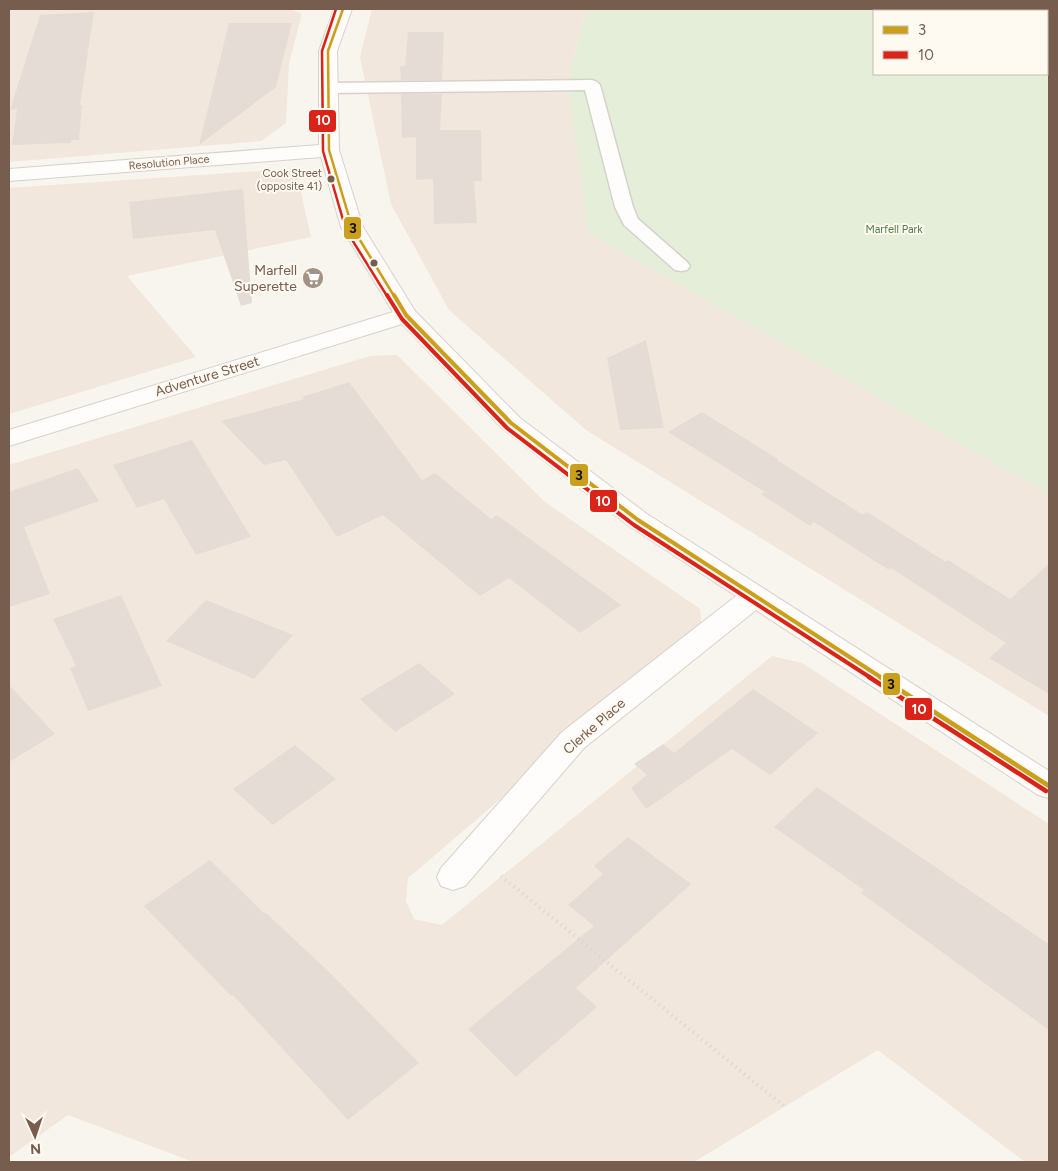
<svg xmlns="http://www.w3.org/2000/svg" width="1058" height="1171" viewBox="0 0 1058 1171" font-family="Figtree,sans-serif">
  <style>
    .residential { fill: #f1e7dc }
    .green { fill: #e5eed9; fill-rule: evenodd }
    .building { fill: #e5ddd5 }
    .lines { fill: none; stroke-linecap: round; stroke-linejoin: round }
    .service-casing { stroke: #d7d1cc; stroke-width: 3 }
    .minor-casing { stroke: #d7d1cc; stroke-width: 2 }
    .path { stroke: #dad4d0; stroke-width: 4; stroke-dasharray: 1 4.5; stroke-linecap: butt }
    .service { fill: #fefdfc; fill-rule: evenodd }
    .minor { fill: #fefdfc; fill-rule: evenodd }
    .bus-1-far2-casing { stroke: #fef9f1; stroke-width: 5 }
    .bus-1-far1-casing { stroke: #fef9f1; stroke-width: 8 }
    .bus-1-casing { stroke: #fef9f1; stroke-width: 8 }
    .bus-2-far2-casing { stroke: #fef9f1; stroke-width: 5 }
    .bus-2-far1-casing { stroke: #fef9f1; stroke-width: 8 }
    .bus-2-casing { stroke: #fef9f1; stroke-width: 8 }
    .bus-1-far2 { stroke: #ca9f1b; stroke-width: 2.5 }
    .bus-1-far1 { stroke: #ca9f1b; stroke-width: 4 }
    .bus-1 { stroke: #ca9f1b; stroke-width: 4.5 }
    .bus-2-far2 { stroke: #da241a; stroke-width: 2.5 }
    .bus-2-far1 { stroke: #da241a; stroke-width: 4 }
    .bus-2 { stroke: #da241a; stroke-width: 4.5 }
    .bus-dot { fill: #775d4d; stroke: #fef9f1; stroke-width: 2 }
    .labels { text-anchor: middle; stroke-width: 4; stroke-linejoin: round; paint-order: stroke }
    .far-street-label { font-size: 11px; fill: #775d4d; stroke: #fef9f1 }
    .far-bus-label { font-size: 11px; fill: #775d4d; stroke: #fef9f1; text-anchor: end }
    .far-park-label { font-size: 11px; fill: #547c45; stroke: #fef9f1 }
    .poi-label { font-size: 14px; fill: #775d4d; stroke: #fef9f1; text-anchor: end }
    .street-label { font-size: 14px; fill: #775d4d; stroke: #fef9f1 }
    .line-badge { stroke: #fef9f1; stroke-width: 2 }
    .badge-label { font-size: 14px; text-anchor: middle; font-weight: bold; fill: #fff }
    .pale-badge-label { font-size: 14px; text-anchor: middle; font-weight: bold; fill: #111 }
  </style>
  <rect width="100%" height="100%" fill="#f8f4ee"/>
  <g class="residential">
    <path d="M9,9h281l12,5 -13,49 -3,60 -25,18 -252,21z"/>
    <path d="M372,9h214l-18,72 20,152 461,261v222l-463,-286 -137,-120 -58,-106 -31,-147z"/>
    <path d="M261,171h17l19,4 14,62 -184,39 69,81 -187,57v-226z"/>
    <path d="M397,355l148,147 155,107 2,18 -294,251 -2,23 8,18 28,6 330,-269 30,7 247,161v338h-24l-147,-112 -184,112h-500l-126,-47 -59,42v-692l361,-109z"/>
  </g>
  <path class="green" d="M586,9h463v485l-461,-261 -20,-152zM874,11h173v63h-173z"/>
  <g class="building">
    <path d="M94,12l-14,93h2l-3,35h-8v3l-59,2 5,-36 -7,1 30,-95z"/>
    <path d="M229,23h63l-16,64 -77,58z"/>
    <path d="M408,32h36l-2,48h-41l-1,-14h5z"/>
    <path d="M401,94h41l-2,36h41l1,51h-8l3,42 -43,1 -1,-45 -17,1v-43l-14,1z"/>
    <path d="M243,189l9,114 -11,3 -26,-76 -82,9 -4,-37z"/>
    <path d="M646,340l18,88 -44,2 -13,-72z"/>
    <path d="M349,382l73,98 13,-7 56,46 6,-4 124,90 -41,28 -71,-55 -29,18 -97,-81 -46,22 -51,-77 -22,5 -43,-44 83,-22 -2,-2z"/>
    <path d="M702,412l76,47 -1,1 86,55 4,-3 79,50 2,-2 62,39 39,-35v130l-60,-36 17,-15 -115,-75 -2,2 -75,-48 -4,4 -49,-32 4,-2 -97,-60z"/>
    <path d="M192,440l59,97 -55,18 -32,-56 -27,9 -24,-43z"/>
    <path d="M78,468l21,33 -75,26 26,67 -41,13v-115z"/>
    <path d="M121,595l41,91 -74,25 -18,-43 6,-2 -23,-47z"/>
    <path d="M206,600l87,35 -39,44 -88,-38z"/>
    <path d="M419,663l36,31 -60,38 -35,-33z"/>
    <path d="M9,685l46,49 -46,28z"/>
    <path d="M753,689l65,44 -48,42 -38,-26 -86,60 -15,-21 16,-13 -13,-11 29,-20 11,9z"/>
    <path d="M295,745l41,34 -63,46 -40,-36z"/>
    <path d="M817,787l232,157v86l-188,-137 3,-3 -90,-63z"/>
    <path d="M628,837l63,47 -115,104 21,19 -81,70 -48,-48 126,-103 -26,-21 35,-31 -9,-8z"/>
    <path d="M210,860l55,54 1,-1 61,57 92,93 -71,57 -115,-125 -2,1 -87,-90z"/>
  </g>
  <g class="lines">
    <g class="service-casing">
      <path id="service" d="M592,80l5,2 3,3 33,122 5,12 49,43 3,4 -3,4 -6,1 -6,-1 -51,-45 -9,-18 -30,-117 -257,3 -5,-2 -3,-3 3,-3 5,-2z"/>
    </g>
    <g class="minor-casing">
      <path id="minor" d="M334,9h18l-15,42 2,99 24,77 52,84 105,107 127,96 402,257v27l-11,-3 -282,-185 -172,138 -119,138 -12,4 -12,-4 -4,-9 4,-9 121,-136 174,-136 -107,-70 -127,-98 -100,-104 -393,122v-16l384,-118 -52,-85 -20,-70 -312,24v-12l310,-24v-94z"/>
    </g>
    <path class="path" d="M501,876l284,231"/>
    <use href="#service" class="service"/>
    <use href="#minor" class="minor"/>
    <g class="bus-1-far2-casing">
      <path id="bus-1-far2" d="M343,9l-15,42 1,99 23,77 42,69"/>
    </g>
    <g class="bus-1-far1-casing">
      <path id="bus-1-far1" d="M394,295l12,20 105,108 127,97 244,158"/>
    </g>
    <g class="bus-1-casing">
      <path id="bus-1" d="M880,677l169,109"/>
    </g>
    <g class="bus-2-far2-casing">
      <path id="bus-2-far2" d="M336,9l-14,42 1,100 23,79 41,66"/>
    </g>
    <g class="bus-2-far1-casing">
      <path id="bus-2-far1" d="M387,295l15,24 105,109 127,97 237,153"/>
    </g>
    <g class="bus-2-casing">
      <path id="bus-2" d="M869,677l177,114"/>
    </g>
    <use href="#bus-1-far2" class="bus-1-far2"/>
    <use href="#bus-1-far1" class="bus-1-far1"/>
    <use href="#bus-1" class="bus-1"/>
    <use href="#bus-2-far2" class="bus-2-far2"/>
    <use href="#bus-2-far1" class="bus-2-far1"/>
    <use href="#bus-2" class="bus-2"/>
  </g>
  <defs>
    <g id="supermarket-disc" transform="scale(1.125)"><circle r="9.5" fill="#a49285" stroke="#fef9f1"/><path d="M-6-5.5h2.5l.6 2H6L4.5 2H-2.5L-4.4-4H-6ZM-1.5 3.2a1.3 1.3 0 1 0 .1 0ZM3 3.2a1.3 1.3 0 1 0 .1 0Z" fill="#fff"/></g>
  </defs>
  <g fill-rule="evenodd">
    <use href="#supermarket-disc" x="313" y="278"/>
  </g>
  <g class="bus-dot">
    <circle cx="331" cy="179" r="4.5"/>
    <circle cx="374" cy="263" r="4.5"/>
  </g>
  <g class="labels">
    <g class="far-street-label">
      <text transform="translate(169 162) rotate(-5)" y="4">Resolution Place</text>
    </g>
    <g class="far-bus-label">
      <text x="322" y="177">Cook Street<tspan x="322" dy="13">(opposite 41)</tspan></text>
    </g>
    <g class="far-park-label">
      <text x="894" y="233">Marfell Park</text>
    </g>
    <g class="poi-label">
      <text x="297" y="275">Marfell<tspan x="297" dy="16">Superette</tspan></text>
    </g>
    <g class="street-label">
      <text transform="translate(207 376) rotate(-17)" y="5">Adventure Street</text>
      <text transform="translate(594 726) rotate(-41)" y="5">Clerke Place</text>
    </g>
  </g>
  <g class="line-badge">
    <rect x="308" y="109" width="29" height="24" rx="5" fill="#da241a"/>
    <rect x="343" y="216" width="19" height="24" rx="5" fill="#ca9f1b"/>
    <rect x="569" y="463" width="20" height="24" rx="5" fill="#ca9f1b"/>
    <rect x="589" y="489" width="29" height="24" rx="5" fill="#da241a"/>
    <rect x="882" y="672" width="19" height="24" rx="5" fill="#ca9f1b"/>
    <rect x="904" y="697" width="29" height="24" rx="5" fill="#da241a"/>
  </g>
  <g class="badge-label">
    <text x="323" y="125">10</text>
    <text x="603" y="506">10</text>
    <text x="919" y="714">10</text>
  </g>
  <g class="pale-badge-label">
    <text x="353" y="233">3</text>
    <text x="579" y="480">3</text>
    <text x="891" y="689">3</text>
  </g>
  <rect width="1058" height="1171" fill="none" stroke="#775d4d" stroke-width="20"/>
  <rect x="873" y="10" width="175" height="65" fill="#fef9f1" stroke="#c8bbaf"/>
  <rect x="883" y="26" width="25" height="8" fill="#ca9f1b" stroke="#c8bbaf"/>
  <text x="918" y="35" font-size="15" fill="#775d4d">3</text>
  <rect x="883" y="51" width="25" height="8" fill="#da241a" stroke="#c8bbaf"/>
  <text x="918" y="60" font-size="15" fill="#775d4d">10</text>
  <g transform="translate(35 1136) rotate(177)" stroke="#fef9f1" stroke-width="4" paint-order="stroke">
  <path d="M0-4L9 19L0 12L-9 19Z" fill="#775d4d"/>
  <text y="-8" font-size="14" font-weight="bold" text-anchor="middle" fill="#775d4d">N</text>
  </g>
</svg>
